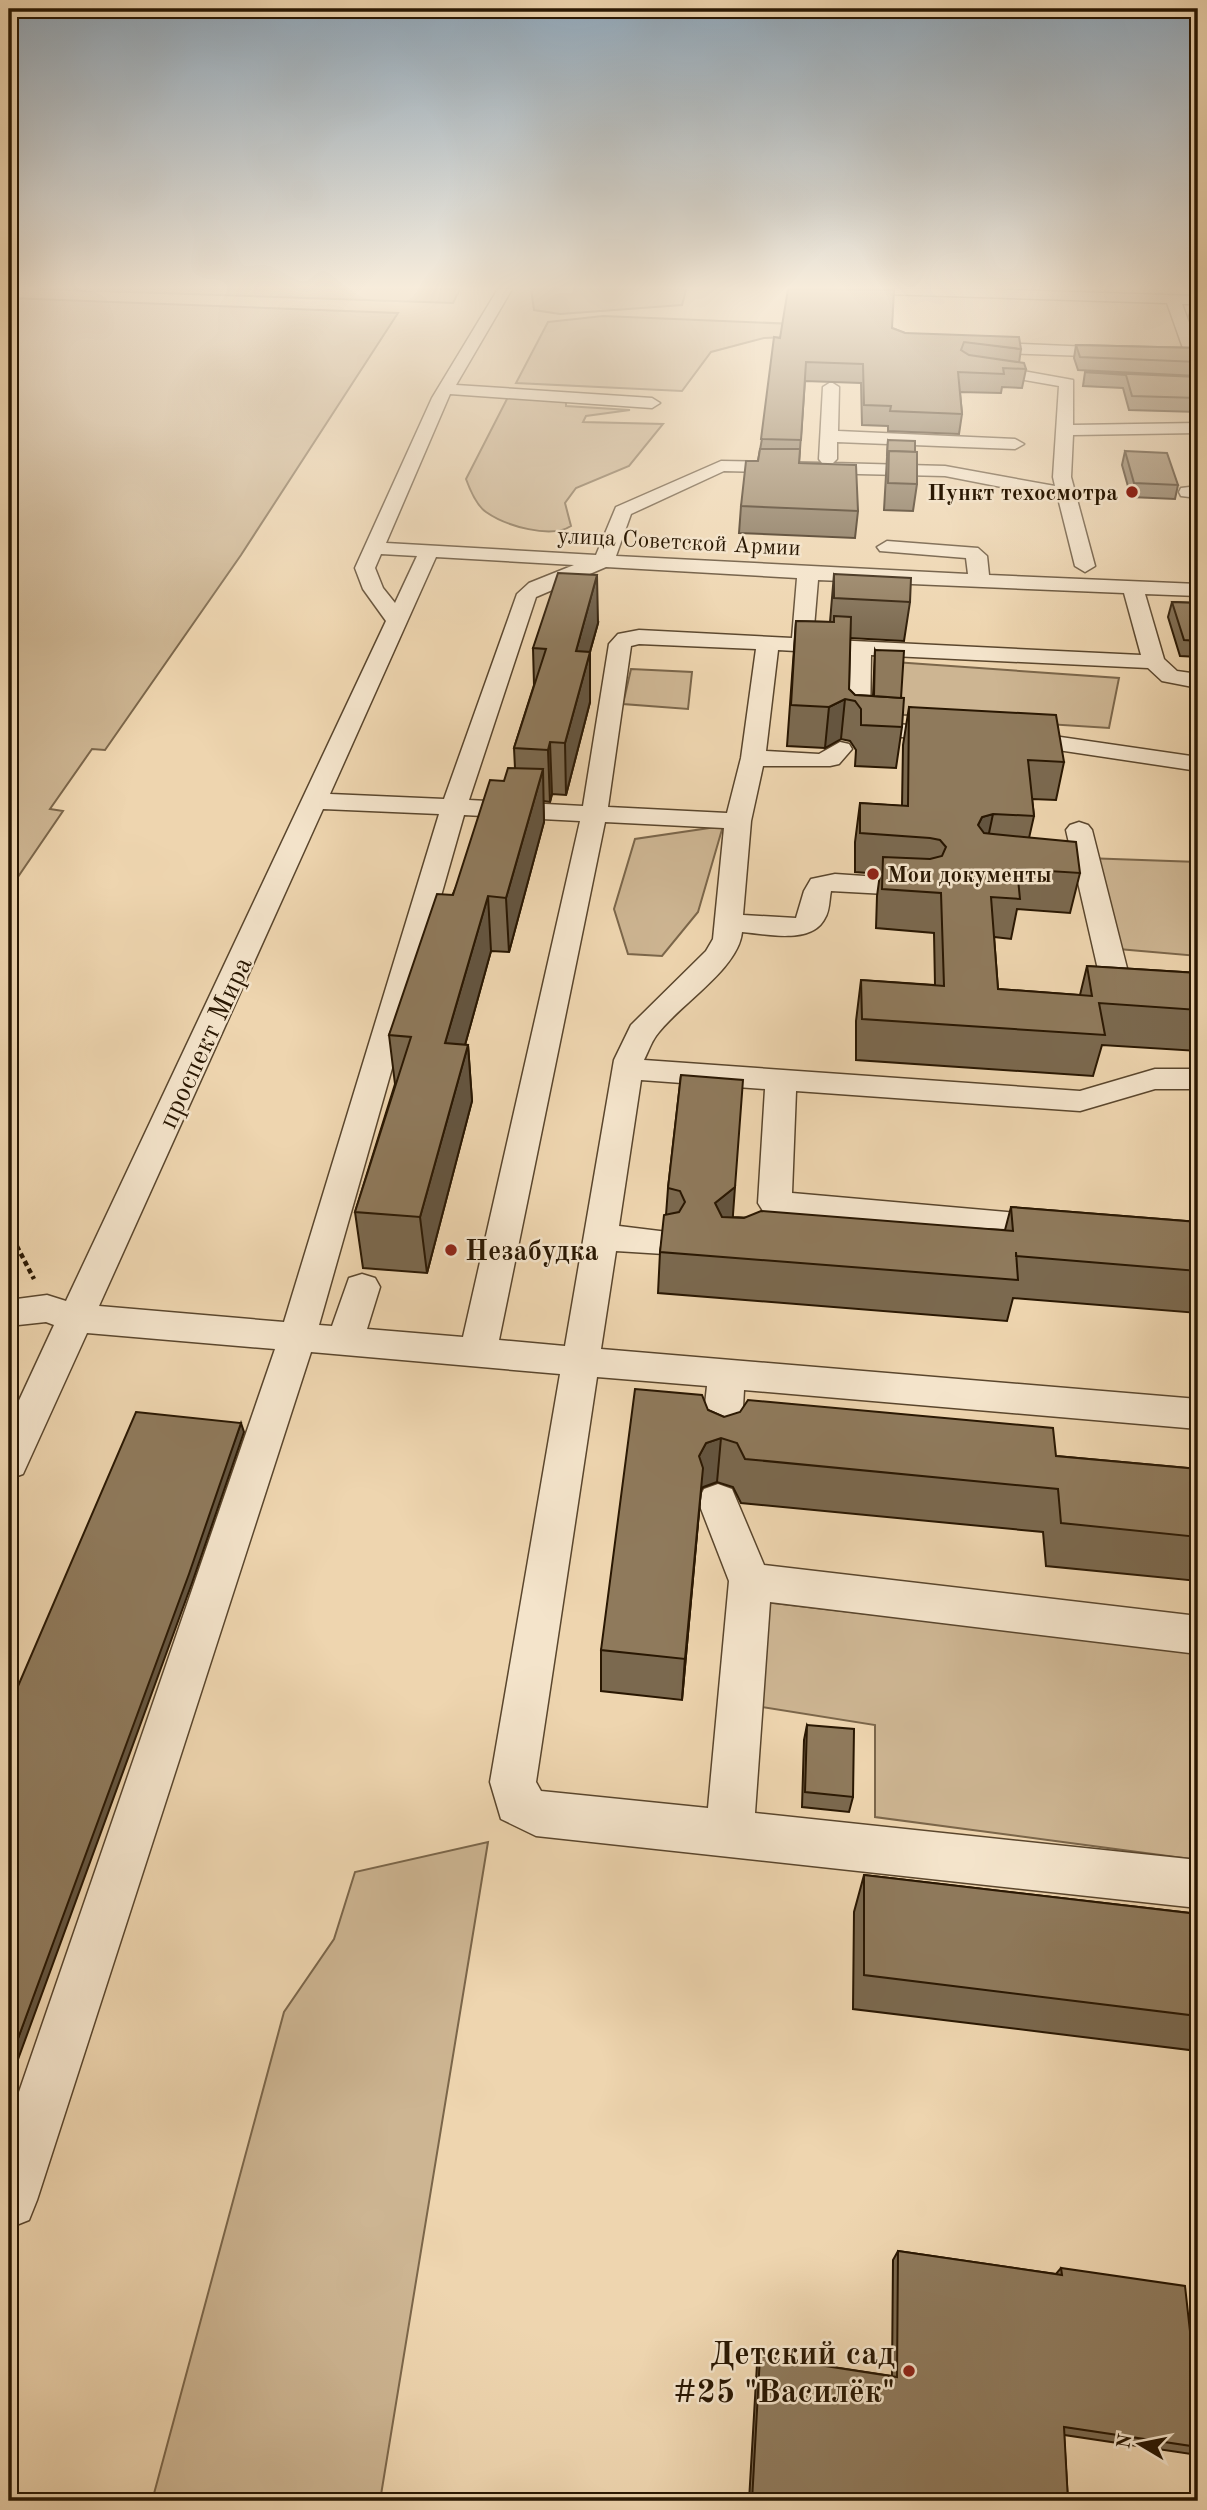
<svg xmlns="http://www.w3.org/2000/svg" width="1207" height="2510" viewBox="0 0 1207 2510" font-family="'Old Standard TT',serif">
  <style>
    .green { fill: #cdb592; stroke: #7b664a; stroke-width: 2 }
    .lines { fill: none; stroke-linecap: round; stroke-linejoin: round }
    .minor-casing { stroke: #5a462d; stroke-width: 3 }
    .path { stroke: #291702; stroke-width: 4.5; stroke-dasharray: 5 3.5; stroke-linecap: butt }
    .minor { fill: #f4e4cb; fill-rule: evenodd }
    .wall { fill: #7b694f; stroke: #291702; stroke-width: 2 }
    .shaded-wall { fill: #645540; stroke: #291702; stroke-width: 2 }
    .building { fill: #8f7a5c; stroke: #291702; stroke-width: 2 }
    .poi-dot { fill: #8f2418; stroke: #f4e4cb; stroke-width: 2.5 }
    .labels { text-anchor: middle; stroke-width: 5; stroke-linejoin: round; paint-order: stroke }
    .far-poi-label { font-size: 23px; font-weight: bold; fill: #291702; stroke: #f4e4cb; text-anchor: end }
    .far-street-label { font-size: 23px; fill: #291702; stroke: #f4e4cb }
    .street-label { font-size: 28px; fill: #291702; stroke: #f4e4cb }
    .poi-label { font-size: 28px; font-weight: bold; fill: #291702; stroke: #f4e4cb; text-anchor: start }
    .near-poi-label { font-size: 33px; font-weight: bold; fill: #291702; stroke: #f4e4cb; text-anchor: end }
  </style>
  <rect width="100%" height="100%" fill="#eed5af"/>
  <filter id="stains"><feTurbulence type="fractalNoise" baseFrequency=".00286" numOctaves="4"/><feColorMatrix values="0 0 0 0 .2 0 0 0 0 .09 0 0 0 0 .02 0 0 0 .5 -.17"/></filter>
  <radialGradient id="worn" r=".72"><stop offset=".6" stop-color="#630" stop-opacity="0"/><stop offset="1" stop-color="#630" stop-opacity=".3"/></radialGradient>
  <g class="green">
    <path d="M38,289h422l-7,14z"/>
    <path d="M531,289h136l19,1 -4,15 -122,9 -26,-4z"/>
    <path d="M9,298l389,15 -157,242 -136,195 -13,-1 -42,60 13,2 -54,79z"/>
    <path d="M603,316l240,10 -5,9 -74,3 -53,14 -29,39 -166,-8 32,-61z"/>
    <path d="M509,395l57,5v6l64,4 -44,6 -3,6 80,2 -34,42 -53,22 -11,15 6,23c-20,13 -65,0 -85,-14 -10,-7 -16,-22 -20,-33z"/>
    <path d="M880,661l239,17 -10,50 -234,-15z"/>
    <path d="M631,669l61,3 -4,37 -65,-5z"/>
    <path d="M723,826l-25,86 -36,44 -34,-2 -14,-45 21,-70z"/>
    <path d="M1085,858l113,4v94l-91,-8z"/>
    <path d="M764,1602l434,50v208l-323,-43v-92l-119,-19z"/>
    <path d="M488,1842l-108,659h-228l132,-489 50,-73 21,-67z"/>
  </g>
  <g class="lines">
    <g class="minor-casing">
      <g id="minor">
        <path d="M498,289h14l-56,96 196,13 8,5 -8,5 -202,-14 -64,149 210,12 20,-48 105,-46 101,2 -3,-4 4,-72 8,-5 8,5 -1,44 177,8 9,5 -9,5 -178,-7v17l-4,4 112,3 110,20 -2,-9 6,-91 -87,-15 -2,-3 8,-5 95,17v45l125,-2v10l-125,2 -2,42 24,89 -10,6 -10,-6 -17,-68 -113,-22 -221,-5 -93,43 -15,42 352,18 -2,-16 -86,-7 -3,-4 10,-6 91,7 9,8 2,19 209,9v12l-53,-2 19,65 13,12 21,3v14l-36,-7 -14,-13 -277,-13 -1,67 91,7 4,5 -4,5 -8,2 -103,-8 -4,-5 3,-74 -71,-4 -12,101 53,3 21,-12 9,2 3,5 -13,15 -9,2h-67l-12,55 -8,94 53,3 8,-27 7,-12 24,-5 88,6 10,2 4,6 -4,6 -10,2 -92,-5c-2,9 -1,19 -6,27 -13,27 -59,16 -83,14 -3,37 -65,74 -86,104 -5,7 -8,16 -12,24l436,31 75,-22h43v20h-43l-75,22 -284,-20 -4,102 272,24 5,9 -5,9 -12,3 -289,-27 -5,-8 7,-114 -124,-9 -22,146 57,7 5,9 -5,9 -12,3 -48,-3 -15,98 597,50v30l-454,-39 -3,52 -6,11 -14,5 -14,-5 -6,-11 6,-56 -110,-9 -61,405 5,9 167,17 21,-227 -31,-80 6,-12 14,-5 14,5 32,76 434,51v38l-428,-52 -15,211 443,47v48l-662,-72 -35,-17 -11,-37 70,-408 -249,-22 -274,848 -8,20 -20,8v-107l266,-772 -188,-16 -64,141 -14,5v-57l45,-97 -8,-3 -37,4v-26l38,-5 19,6 320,-680 -23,-32 -8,-21 77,-170zM381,554l36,2 -22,47 -12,-15 -8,-20zM436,557l138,8 -45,18 -12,11 -73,205 -114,-5zM606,567l191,11 -5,60 -153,-8 -21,4 -9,10 -26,162 -114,-6 67,-203zM818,580l306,13 17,62 -328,-16zM639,644l117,5 -15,109 -14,55 -119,-6 23,-161zM323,809l116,5 -155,508 -185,-16zM464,815l116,6 -117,516 -96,-8 13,-42 -5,-9 -13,-4 -13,4 -17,48 -13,-1zM605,822l119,6 -11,111 -7,12 -75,74 -17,35 -49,286 -66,-6z"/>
        <path d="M847,289h130l220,7 1,8h-16l16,43v13l-223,-8 -8,-5 8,-5 209,9 -17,-48 -313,-10z"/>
        <path d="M1198,486v12l-17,-2 -2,-4 2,-4z"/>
        <path d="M1012,730l186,27v14l-194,-29 -4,-5 4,-5z"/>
        <path d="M1079,822l9,3 4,5 38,150 68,8v18l-81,-10 -10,-3 -5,-6 -36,-157 4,-5z"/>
      </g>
    </g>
    <path class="path" d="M9,1231l25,48"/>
    <use href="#minor" class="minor"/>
  </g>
  <g class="wall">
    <path d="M1192,303l6,1v42l-9,-30z"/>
    <path d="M892,328l13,5 116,16 -2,14 7,6 -4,19 -20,-1 -1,6 -41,-1 2,22 -3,20 -71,-3v-5l-26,-1 -1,-42 -56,-2 -6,82 59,48 -3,27 -116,-5 2,-27 17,-45 22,-123z"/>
    <path d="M1076,345l122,3v28l-120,-6 -4,-12z"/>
    <path d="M1085,372l113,5v35l-69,-2 -6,-22 -40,-2z"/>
    <path d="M888,440l27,12 2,32 -4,27 -29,-1z"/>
    <path d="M1125,451l53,34 -3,14 -44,-2 -9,-32z"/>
    <path d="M834,574l76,28 -6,39 -54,-3 -1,51 6,6 18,1 2,-46 26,48 1,29 -6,41 -41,-2 1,-16 -6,-9 -9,-2 -16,9 -38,-2 9,-125 34,1z"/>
    <path d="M1172,602l26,1v54l-18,-1 -12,-39z"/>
    <path d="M598,623l-8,29v50l-24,93 -14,-1 -2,8 -7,-1 1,21 -35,130 -18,-1 -26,94h3l4,56 -45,172 -64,-5 -8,-56 40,-128 -6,-49 115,-254 11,-13 -1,-20 20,-63 -1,-37z"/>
    <path d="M909,707l155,55 -8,38 -24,-1 2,17 -5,22 51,35 -10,40 -53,-4 -6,30 -17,-2 4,52 82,6 7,-29 111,7v78l-96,-6 -9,31 -237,-16v-39l5,-41 74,5 -1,-52 -58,-5 1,-32 3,-22 -25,-2v-30l5,-39 42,3 1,-61z"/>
    <path d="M681,1075l52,142 272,13 6,-23 187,15v91l-185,-15 -6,23 -349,-28 2,-41 6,-37 2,-27z"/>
    <path d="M708,1410l16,7 332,39 142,13v112l-152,-15 -3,-34 -302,-29 -8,-16 -16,-5 -14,5 -2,3 -19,210 -81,-9v-41z"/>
    <path d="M807,1725l46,72 -4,15 -47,-5 2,-67z"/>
    <path d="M864,1875l334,39v137l-345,-42 1,-97z"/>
    <path d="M898,2251l158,23 5,-6 137,136v47l-7,3 -127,-19 4,66h-319l8,-137 3,-8 132,20 1,-116z"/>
  </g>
  <g class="shaded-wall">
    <path d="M597,575l1,48 -22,78v-50z"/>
    <path d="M590,652v50l-24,93 -1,-52z"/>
    <path d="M845,699l-4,40 -16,9 4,-41z"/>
    <path d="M550,742l2,52 -2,8 -2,-52z"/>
    <path d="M543,769l1,53 -35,130 -3,-54z"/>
    <path d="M993,814l-8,38 -7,-27 4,-8z"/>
    <path d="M488,896l3,55 -41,148 -5,-56z"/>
    <path d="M468,1045l4,56 -45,172 -7,-56z"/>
    <path d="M735,1187l-3,41 -20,16 3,-41z"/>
    <path d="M241,1423l3,9 -52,151 -183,501v-21z"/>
    <path d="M721,1438l-4,44 -14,5 -2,3 -19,210 17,-244 7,-13z"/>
  </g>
  <g class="building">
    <path d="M788,289l106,1 -2,38 13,5 114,4 2,12 -57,-7 -3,8 8,5 55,8 2,6 -23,-1 1,6 -46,-2 4,42 -72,-3 1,-5 -27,-1 -1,-41 -57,-2 -5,78 -40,-1 13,-102 6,1z"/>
    <path d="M1192,303l6,1v18z"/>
    <path d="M1076,345l122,3v14l-118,-5z"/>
    <path d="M1085,372l113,5v21l-66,-2 -6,-21z"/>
    <path d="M888,440l27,1v11l-26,-1v4h-2z"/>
    <path d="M760,449h40l-1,14 57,2 2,46 -117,-5 5,-45h12z"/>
    <path d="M889,451l28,1v32l-29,-1z"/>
    <path d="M1125,451l42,2 11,32 -44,-2z"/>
    <path d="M558,573l39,2 -21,76 14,1 -25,91 -15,-1 -2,8 -34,-2 32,-99 -13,-1z"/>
    <path d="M834,574l77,4 -1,24 -76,-4z"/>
    <path d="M1172,602l26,1v38l-14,-1z"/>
    <path d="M834,616l17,1 -2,72 6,6 49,3 -2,29 -41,-2v-16l-6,-8 -10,-2 -16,8 -38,-2 5,-84 38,1z"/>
    <path d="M875,650l29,1 -3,47 -27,-2z"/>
    <path d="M909,707l147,8 8,47 -36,-2 6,56 -41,-2 -11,3 -4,8 6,8 9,1 83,8 4,31 -63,-4 3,30 -29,-2 7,92 94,7 -5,-30 111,7v37l-99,-7 6,32 -243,-16 -1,-39 83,6 -3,-93 -59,-4 1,-32 47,2 12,-3 4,-9 -6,-7 -10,-2 -70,-5v-30l48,3z"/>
    <path d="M508,768l35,1 -37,129 -18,-2 -43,147 23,2 -48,172 -65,-5 56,-175 -22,-2 48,-141 16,1 37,-115 14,1z"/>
    <path d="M681,1075l62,5 -8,107 -20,16 7,14 22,1 17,-7 252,20 -2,-24 187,15v49l-182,-15v-4l2,28 -358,-28 4,-37 15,-3 6,-10 -5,-11 -12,-3z"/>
    <path d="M635,1389l67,6 6,15 16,7 16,-5 8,-12 305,28 3,28 142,13v68l-137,-14 -3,-34 -313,-30 -8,-16 -16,-5 -15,5 -7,13 4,12 -18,191 -84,-9z"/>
    <path d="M136,1412l105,11 -52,151 -180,489v-356z"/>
    <path d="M807,1725l47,4 -1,68 -48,-5z"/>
    <path d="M864,1875l334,39v102l-334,-41z"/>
    <path d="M898,2251l164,24 -1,-7 124,18 13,118v43l-134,-20 4,74h-316l8,-145 137,21z"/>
  </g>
  <linearGradient id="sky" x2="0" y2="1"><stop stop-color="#8fa7ba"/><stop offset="0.45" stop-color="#f7ecdb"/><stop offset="1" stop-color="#f7ecdb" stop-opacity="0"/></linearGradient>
  <rect width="1207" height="640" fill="url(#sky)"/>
  <g class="poi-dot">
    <circle cx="1132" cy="492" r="7"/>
    <circle cx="873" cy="874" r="7"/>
    <circle cx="451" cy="1250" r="7"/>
    <circle cx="909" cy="2371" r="7"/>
  </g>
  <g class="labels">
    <g class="far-poi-label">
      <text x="1118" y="500">Пункт техосмотра</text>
      <text x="887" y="882" text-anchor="start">Мои документы</text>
    </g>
    <g class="far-street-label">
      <text transform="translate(679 541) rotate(3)" y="8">улица Советской Армии</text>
    </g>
    <g class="street-label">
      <text transform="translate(204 1042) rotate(-65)" y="10">проспект Мира</text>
    </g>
    <g class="poi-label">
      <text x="465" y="1260">Незабудка</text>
    </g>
    <g class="near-poi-label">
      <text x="895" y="2364">Детский сад<tspan x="895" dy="38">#25 "Василёк"</tspan></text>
    </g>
  </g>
  <rect width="1207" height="2510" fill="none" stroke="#eed5af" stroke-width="35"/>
  <rect x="10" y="10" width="1186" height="2489" fill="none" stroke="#291702" stroke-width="3.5"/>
  <rect x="18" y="18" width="1172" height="2475" fill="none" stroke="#291702" stroke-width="2"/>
  <g transform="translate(1140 2444) rotate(280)" stroke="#f4e4cb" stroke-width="5" paint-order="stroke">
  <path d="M0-5L12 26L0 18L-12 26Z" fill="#291702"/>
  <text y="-10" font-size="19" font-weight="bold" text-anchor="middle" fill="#291702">N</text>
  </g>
  <rect width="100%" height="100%" filter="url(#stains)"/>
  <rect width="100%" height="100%" fill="url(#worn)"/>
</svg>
